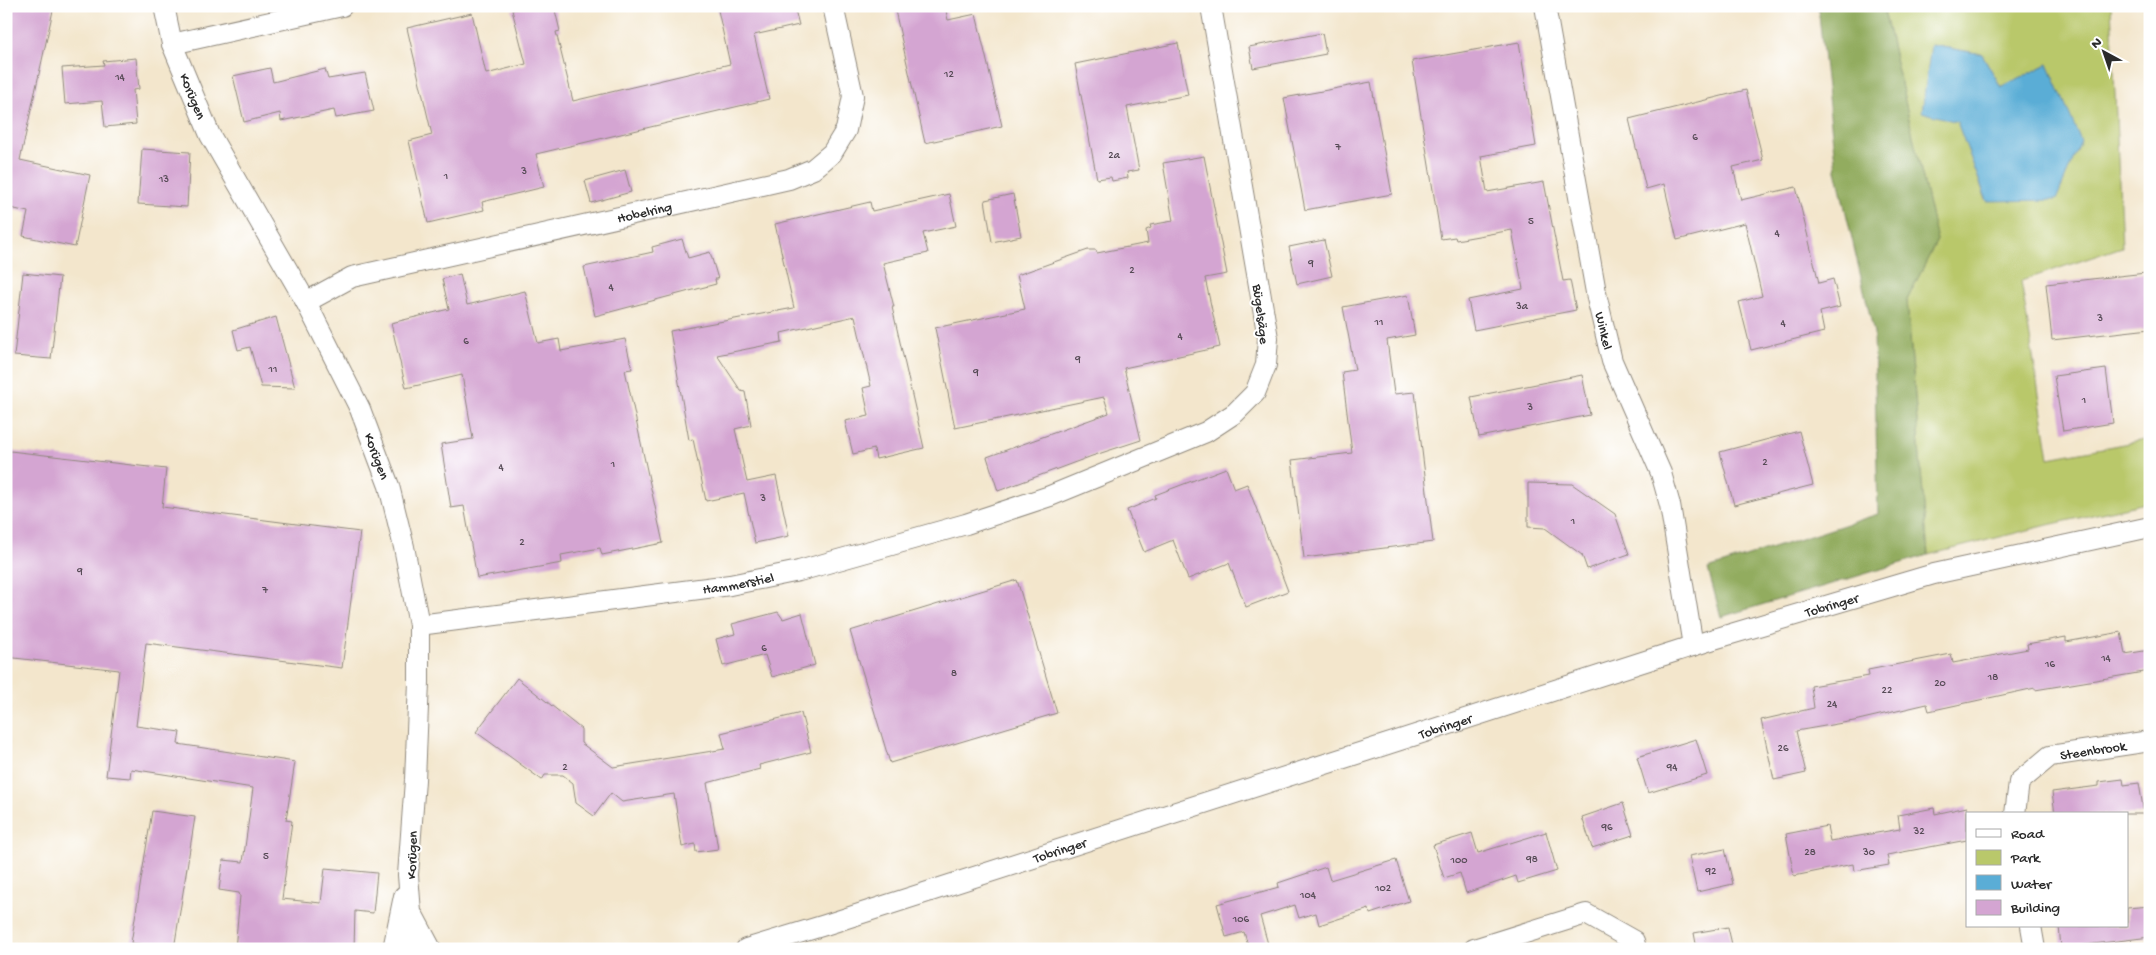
<svg xmlns="http://www.w3.org/2000/svg" width="2156" height="955" viewBox="0 0 2156 955" font-family="'Gochi Hand',sans-serif">
  <style>
    .green { fill: #b9c86b; stroke: #727a4b; fill-rule: evenodd }
    .forest { fill: #92ac5f; stroke: #5e6c45 }
    .water { fill: #5aadd6; stroke: #426c80 }
    .building { fill: #d4a5d2 }
    .lines { fill: none; stroke-linecap: round; stroke-linejoin: round }
    .street-casing { stroke: #8f887c; stroke-width: 22 }
    .street { stroke: #fff; stroke-width: 20 }
    .labels { text-anchor: middle; stroke-width: 4; stroke-linejoin: round; paint-order: stroke }
    .number-label { font-size: 11px; fill: #554a55 }
    .street-label { font-size: 14px; fill: #2b2b2b; stroke: #fff }
  </style>
  <rect width="100%" height="100%" fill="#fff"/>
  <filter id="ink" filterUnits="userSpaceOnUse"><feTurbulence type="fractalNoise" baseFrequency=".02" numOctaves="2"/><feDisplacementMap in="SourceGraphic" scale="10" xChannelSelector="R" yChannelSelector="G"/><feConvolveMatrix kernelMatrix="1 2 1 2 8 2 1 2 1" color-interpolation-filters="sRGB"/></filter>
  <filter id="wash" filterUnits="userSpaceOnUse"><feTurbulence type="fractalNoise" baseFrequency=".0096" numOctaves="4" result="noise"/><feDisplacementMap in="SourceGraphic" scale="20" xChannelSelector="R" yChannelSelector="G"/><feGaussianBlur stdDeviation="1.12" result="paint"/><feColorMatrix in="noise" values="0 0 0 0 0 0 0 0 0 0 0 0 0 0 0 0 0 1.4 0 .05"/><feComposite in="paint" operator="in"/></filter>
  <g filter="url(#wash)">
    <rect width="100%" height="100%" fill="#f3e6cc"/>
    <path class="green" d="M1883,6h228l11,241 -101,34 28,177 101,-19v63l-102,23 -120,30 -21,-255 30,-60zM1931,45l51,9 19,33 47,-23 -62,136z"/>
    <path class="forest" d="M1818,6h65l54,234 -30,60 21,255 -207,62 -13,-48 170,-55 -4,-181 -38,-163z"/>
    <path class="water" d="M1931,45l51,9 19,33 47,-23 33,77 -25,59 -69,1 -30,-79 -35,-10z"/>
    <g id="blocks">
      <g class="building">
        <path d="M6,6h48l-34,154 70,15 -15,72 -52,-11 5,-24 -22,-5z"/>
        <path d="M526,6h28l6,25 -4,1 17,69 157,-37 -13,-58h77l5,19 -45,10 15,64 -233,55 8,33 -62,15 2,8 -56,13 -19,-82 23,-6 -25,-107 65,-15 14,61 40,-10 -14,-54z"/>
        <path d="M894,6h51l3,14 28,-6 26,112 -77,17z"/>
        <path d="M1322,33l4,21 -73,14 -4,-21z"/>
        <path d="M1519,42l17,104 -55,10 6,36 57,-10 19,99 7,-1 6,30 -102,20 -6,-30 55,-11 -11,-59 -56,10 -1,-3 -14,2 -29,-178z"/>
        <path d="M1178,43l10,52 -61,12 12,63 -12,2 1,6 -16,3 -1,-4 -14,2 -22,-115z"/>
        <path d="M136,58l3,31 -6,1 3,34 -31,3 -3,-26 -37,3 -3,-36 42,-3 -1,-4z"/>
        <path d="M270,68l3,14 52,-13 3,10 37,-6 9,38 -38,7 -2,-8 -53,11 -1,-8 -36,9 -11,-46z"/>
        <path d="M1371,82l21,112 -87,16 -21,-112z"/>
        <path d="M1746,90l17,70 -30,7 8,33 55,-13 23,96 14,-4 7,28 -20,5 4,20 -73,18 -12,-48 23,-6 -17,-73 -68,17 -13,-56 -18,5 -17,-70z"/>
        <path d="M142,149l48,3 -3,55 -49,-3z"/>
        <path d="M1204,156l23,118 -22,4 15,69 -96,21 17,72 -49,16 -94,35 -11,-34 122,-44 -5,-16 -149,31 -20,-100 90,-19 -8,-34 71,-25h8l1,3 51,-10 -2,-13 5,-2 -1,-3 23,-4 -10,-58z"/>
        <path d="M625,170l6,22 -40,11 -6,-22z"/>
        <path d="M949,194l7,32 -33,7 5,20 -45,10 11,44h-2l32,141 -48,11 -2,-10 -21,5 -8,-33 24,-5 -6,-28 8,-2 -16,-70 -74,17 1,9 -65,13 24,36 4,1 6,33 -16,4 12,53 29,-6 13,60 -34,7 -11,-50 -38,8 -13,-62 -4,1 -19,-109 124,-23 -19,-84 95,-22 2,9z"/>
        <path d="M1013,194l8,42 -29,6 -7,-42z"/>
        <path d="M682,239l6,19 22,-6 8,27h-3l1,5 -121,32 -11,-49 69,-15 -1,-5z"/>
        <path d="M1324,240l8,36 -35,8 -8,-37z"/>
        <path d="M23,273l37,4 -9,82 -37,-3z"/>
        <path d="M2146,273l4,32v24l-98,11 -6,-56z"/>
        <path d="M460,274l7,31 58,-14 13,52 21,-4 2,12 64,-12 7,30 -7,1 38,173 -61,12 -2,-7 -39,7 1,8 -85,15 -13,-72 -13,2 -10,-64 32,-5 -11,-64 -56,13 -15,-65 58,-14 -7,-30z"/>
        <path d="M1408,295l7,40 -28,5 7,54 21,-2 18,150 -129,16 -12,-98 60,-7 -10,-81 13,-2 -12,-63z"/>
        <path d="M276,317l19,71 -34,-1 -11,-40 -12,3 -5,-20z"/>
        <path d="M2106,369l7,54 -50,8 -9,-55z"/>
        <path d="M1582,375l8,40 -111,22 -8,-40z"/>
        <path d="M1799,431l14,54 -79,20 -14,-53z"/>
        <path d="M10,451l156,18 -4,38 198,25 -18,136 -196,-25 -10,83 44,6 -2,12 117,18 -9,58 6,1 -10,78 39,4 4,-35 52,5 -4,40 -18,-2 -1,38h-119l5,-53 -1,-3 -20,-3 4,-30 20,2 10,-74 -122,-19 -1,9 -24,-2 13,-106 -113,-13v-174z"/>
        <path d="M1226,468l8,21 13,-5 41,107 -42,16 -17,-44 -41,16 -15,-39 -29,12 -17,-42 29,-12 -1,-3z"/>
        <path d="M1528,483l44,1 43,30 14,40 -42,15 -5,-14 -37,-27 -17,-1z"/>
        <path d="M1017,580l40,133 -167,50 -40,-132z"/>
        <path d="M778,612l5,7 19,-6 13,52 -43,12 -7,-22 -42,11 -7,-27 19,-5 -3,-10z"/>
        <path d="M2121,632l4,22 25,-4v21l-115,19v-2l-106,23 -2,-7 -73,17 -58,10 10,42 -32,7 -13,-60 53,-12 -3,-22 58,-10 -1,-6 83,-16 2,9 75,-14 -1,-5 39,-7v5z"/>
        <path d="M517,678l64,51v14l32,24 112,-18 -4,-16 80,-20 10,39 -52,13 1,4 -53,14 11,66 -22,3 -1,-8 -13,3 -8,-53 -52,8 -11,-9 -17,23 -18,-13 -3,-20 -10,-8h-18l-3,5 -66,-48z"/>
        <path d="M1696,739l11,36 -59,18 -11,-36z"/>
        <path d="M2123,779l1,6 15,-2 5,31h-89l-3,-22 47,-6v-4z"/>
        <path d="M1623,803l10,32 -41,13 -10,-31z"/>
        <path d="M1967,807v33l-80,15 2,10 -35,6 -1,-7 -59,12 -8,-42 41,-8 3,15 70,-12 -2,-14 36,-7 1,6z"/>
        <path d="M152,811l43,6 -21,132 -43,-6z"/>
        <path d="M1546,832l11,39 -39,12 -2,-7 -50,17 -6,-20 -16,5 -11,-33 39,-12 6,20z"/>
        <path d="M1725,849l8,35 -36,8 -8,-36z"/>
        <path d="M1396,860l13,41 -39,13 -1,-5 -50,16 -3,-12 -17,5 -4,-13 -35,11 8,28 -19,5 -5,-17 -18,5 -9,-33 62,-17 -1,-4 48,-16 4,13z"/>
        <path d="M2150,906v31l-89,11 -2,-22h68v-18z"/>
        <path d="M1728,927l5,22h-36l-3,-16z"/>
      </g>
    </g>
  </g>
  <g filter="url(#ink)">
    <use href="#blocks" fill-opacity="0" stroke="#8f887c" stroke-width="1"/>
    <g class="lines">
      <g class="street-casing">
        <g id="street">
          <path id="s1" d="M164,6l8,38 38,91 96,167 54,107 29,77 15,61 15,78v57l-4,98 -7,95 6,74"/>
          <path id="s2" d="M1545,6l52,292 15,63 49,112 9,32 23,141"/>
          <path d="M172,44l170,-38"/>
          <path id="s3" d="M306,302l46,-25 437,-98 24,-10 19,-16 14,-23 7,-34 -20,-90"/>
          <path id="s4" d="M419,625l311,-40 69,-14 167,-47 84,-28 156,-64 29,-19 20,-20 11,-28 2,-27 -57,-332"/>
          <path id="s5" d="M2015,814l4,-32 31,-26 100,-15"/>
          <path d="M414,917l17,32"/>
          <path d="M2031,926l4,23"/>
          <path d="M393,949l11,-53"/>
          <path id="s6" d="M746,949l79,-24 889,-286 220,-65 216,-47"/>
          <path d="M1474,949l112,-35 48,27 2,8"/>
        </g>
      </g>
      <use href="#street" class="street"/>
    </g>
  </g>
  <g class="labels">
    <g class="number-label">
      <text x="949" y="77">12</text>
      <text x="120" y="80">14</text>
      <text x="1695" y="140">6</text>
      <text x="1338" y="150">7</text>
      <text x="1114" y="158">2a</text>
      <text x="524" y="174">3</text>
      <text x="446" y="179">1</text>
      <text x="164" y="182">13</text>
      <text x="1531" y="224">5</text>
      <text x="1777" y="236">4</text>
      <text x="1311" y="266">9</text>
      <text x="1132" y="273">2</text>
      <text x="611" y="290">4</text>
      <text x="1522" y="309">3a</text>
      <text x="2100" y="321">3</text>
      <text x="1379" y="325">11</text>
      <text x="1783" y="326">4</text>
      <text x="1180" y="339">4</text>
      <text x="466" y="344">6</text>
      <text x="1078" y="362">9</text>
      <text x="273" y="372">11</text>
      <text x="976" y="375">9</text>
      <text x="2084" y="403">1</text>
      <text x="1530" y="410">3</text>
      <text x="1765" y="465">2</text>
      <text x="613" y="467">1</text>
      <text x="501" y="470">4</text>
      <text x="763" y="501">3</text>
      <text x="1573" y="524">1</text>
      <text x="522" y="545">2</text>
      <text x="80" y="574">9</text>
      <text x="265" y="593">7</text>
      <text x="764" y="651">6</text>
      <text x="2106" y="661">14</text>
      <text x="2050" y="667">16</text>
      <text x="954" y="676">8</text>
      <text x="1993" y="680">18</text>
      <text x="1940" y="686">20</text>
      <text x="1887" y="693">22</text>
      <text x="1832" y="707">24</text>
      <text x="1783" y="751">26</text>
      <text x="565" y="770">2</text>
      <text x="1672" y="770">94</text>
      <text x="1607" y="830">96</text>
      <text x="1919" y="834">32</text>
      <text x="1810" y="855">28</text>
      <text x="1869" y="855">30</text>
      <text x="266" y="859">5</text>
      <text x="1532" y="862">98</text>
      <text x="1459" y="863">100</text>
      <text x="1711" y="874">92</text>
      <text x="1383" y="891">102</text>
      <text x="1308" y="898">104</text>
      <text x="1241" y="922">106</text>
    </g>
    <g class="street-label">
      <text dy="5" stroke="none"><textPath href="#s1" startOffset="95">Korügen</textPath></text>
      <text dy="5" stroke="none"><textPath href="#s3" startOffset="352">Hobelring</textPath></text>
      <text transform="translate(1262 314) rotate(83)" y="5">Bügelsäge</text>
      <text dy="5" stroke="none"><textPath href="#s2" startOffset="330">Winkel</textPath></text>
      <text dy="5" stroke="none"><textPath href="#s1" startOffset="500">Korügen</textPath></text>
      <text dy="5" stroke="none"><textPath href="#s4" startOffset="322">Hammerstiel</textPath></text>
      <text dy="5" stroke="none"><textPath href="#s6" startOffset="1139">Tobringer</textPath></text>
      <text dy="5" stroke="none"><textPath href="#s6" startOffset="734">Tobringer</textPath></text>
      <text dy="5" stroke="none"><textPath href="#s5" startOffset="116">Steenbrook</textPath></text>
      <text dy="5" stroke="none"><textPath href="#s6" startOffset="329">Tobringer</textPath></text>
      <text transform="translate(411 855) rotate(-88)" y="5">Korügen</text>
    </g>
  </g>
  <rect width="2156" height="955" fill="none" stroke="#fff" stroke-width="25"/>
  <rect x="1966" y="812" width="162" height="115" fill="#ffffff" stroke="#aaaaaa"/>
  <rect x="1976" y="829" width="25" height="8" fill="#ffffff" stroke="#aaaaaa"/>
  <text x="2011" y="838" font-size="15" fill="#2b2b2b">Road</text>
  <rect x="1976" y="850" width="25" height="15" fill="#b9c86b" stroke="#aaaaaa"/>
  <text x="2011" y="862" font-size="15" fill="#2b2b2b">Park</text>
  <rect x="1976" y="875" width="25" height="15" fill="#5aadd6" stroke="#aaaaaa"/>
  <text x="2011" y="888" font-size="15" fill="#2b2b2b">Water</text>
  <rect x="1976" y="900" width="25" height="15" fill="#d4a5d2" stroke="#aaaaaa"/>
  <text x="2011" y="912" font-size="15" fill="#2b2b2b">Building</text>
  <g transform="translate(2104 52) rotate(320)" stroke="#ffffff" stroke-width="4" paint-order="stroke">
  <path d="M0-4L9 19L0 12L-9 19Z" fill="#2b2b2b"/>
  <text y="-8" font-size="14" font-weight="bold" text-anchor="middle" fill="#2b2b2b">N</text>
  </g>
</svg>
